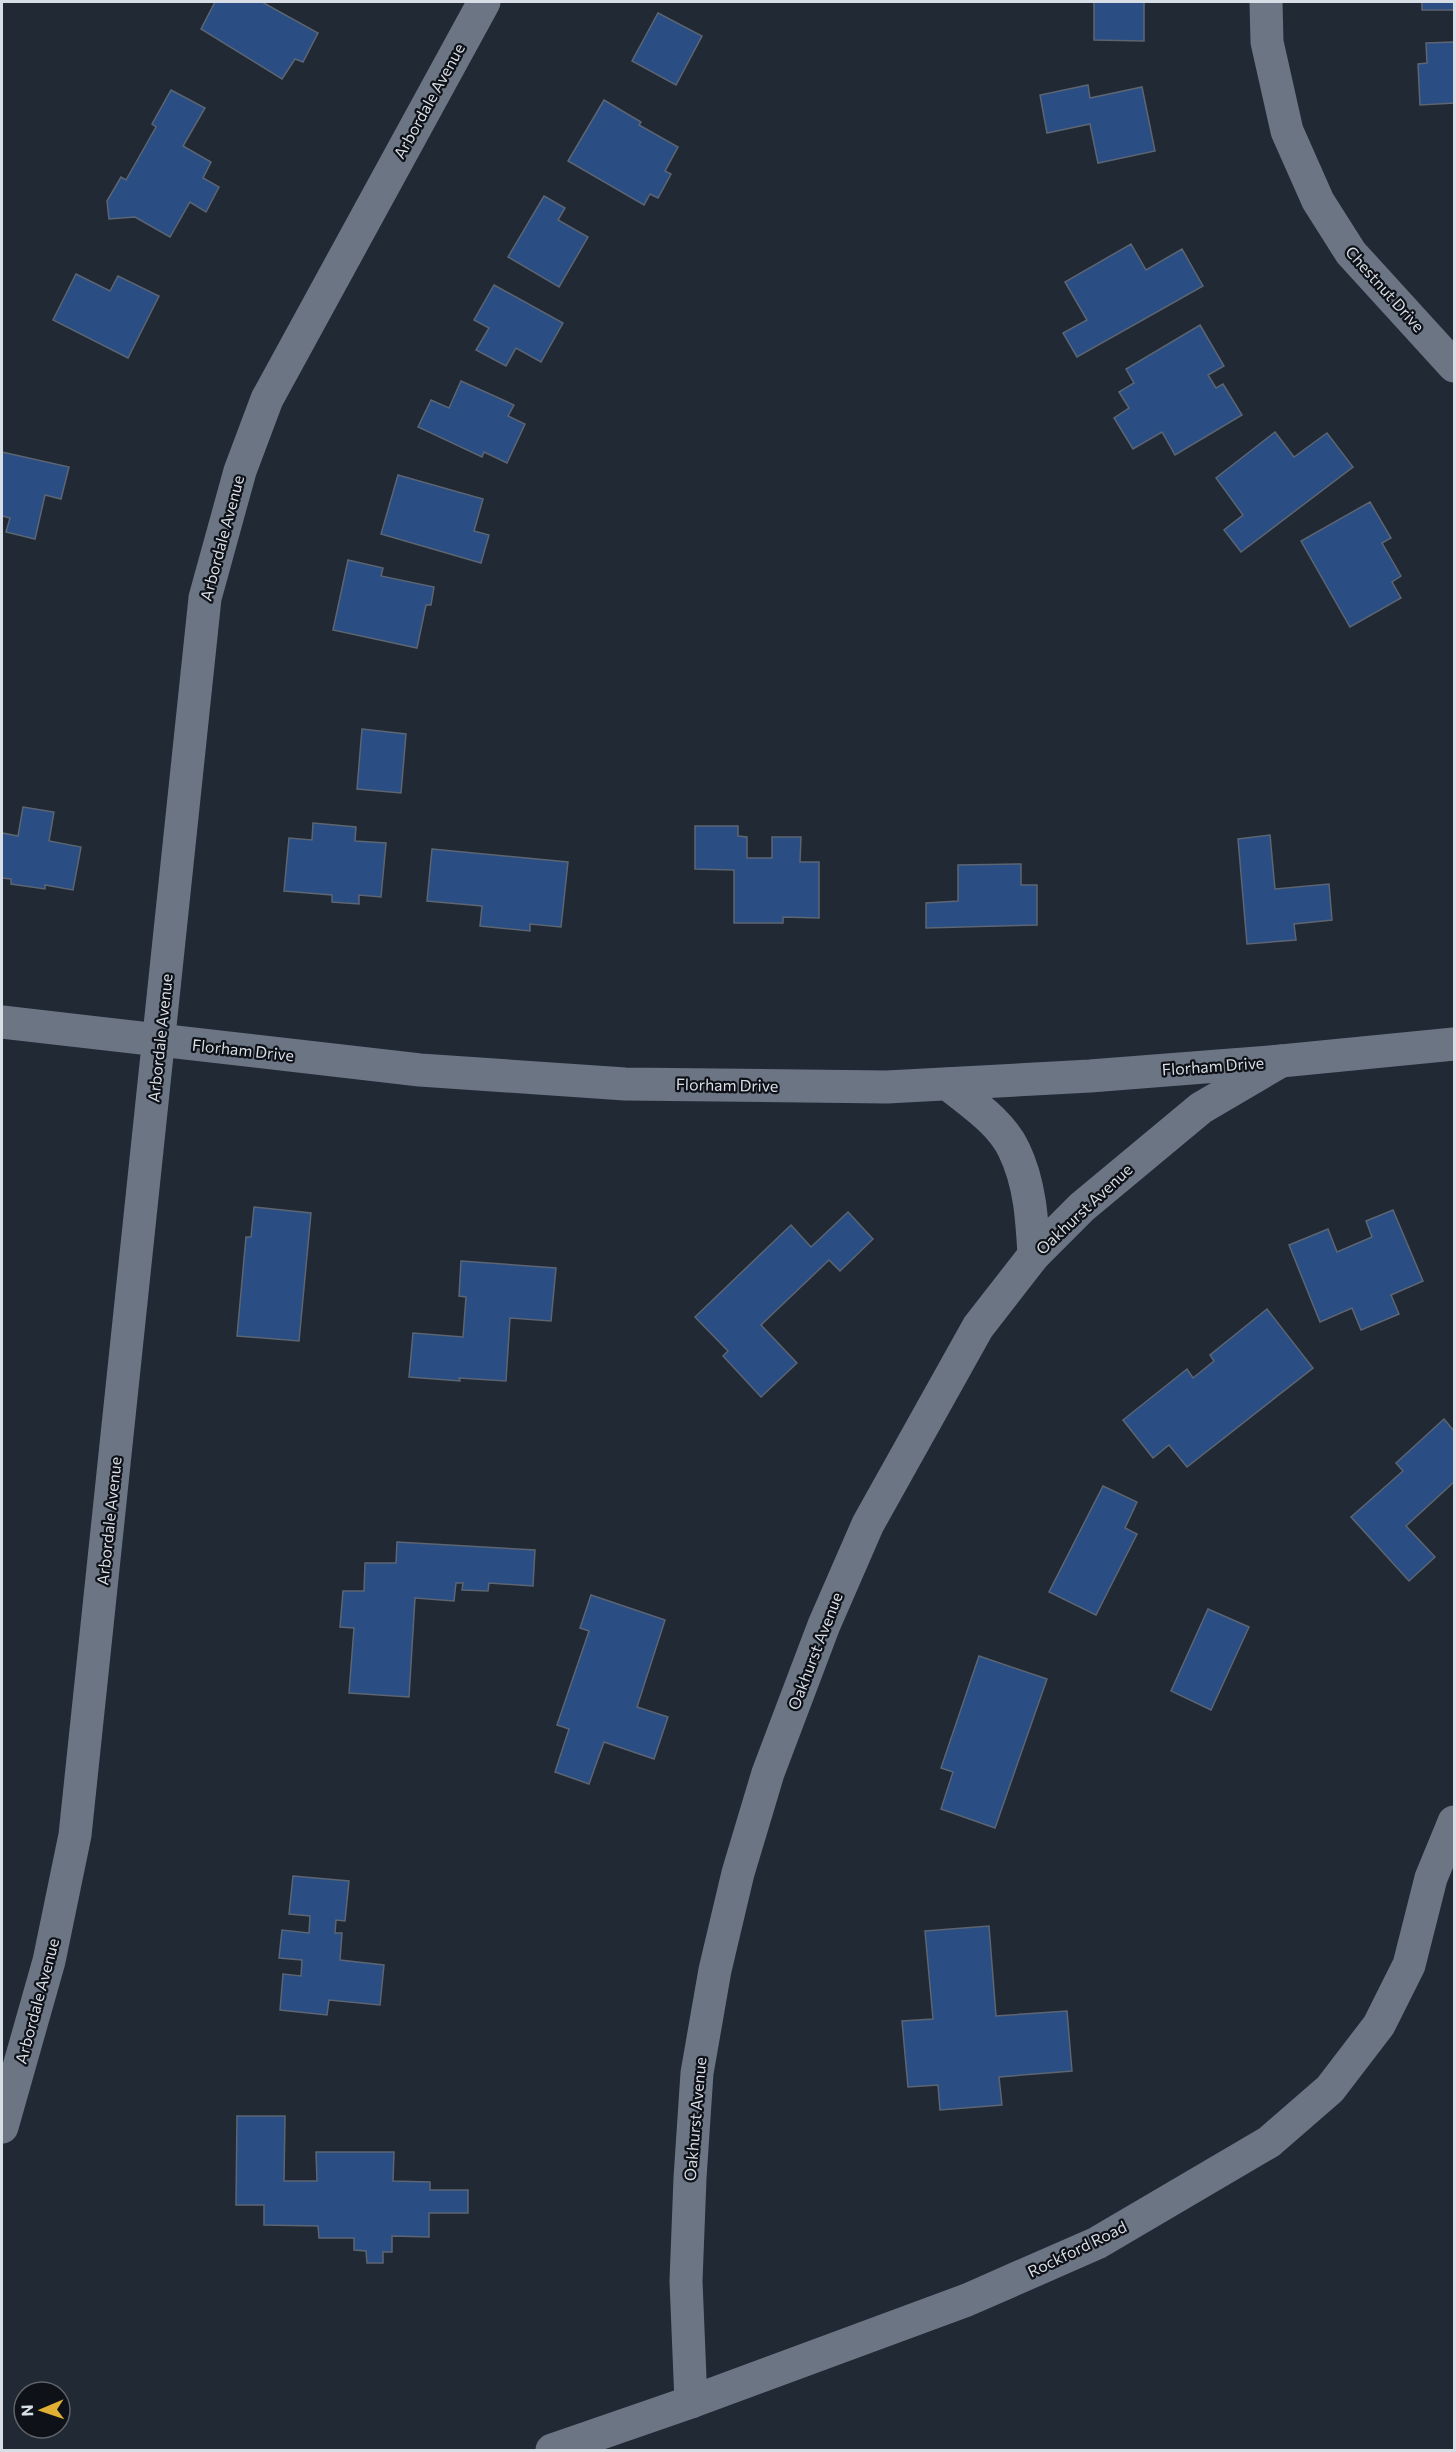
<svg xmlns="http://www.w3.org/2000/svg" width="1456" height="2452" viewBox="0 0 1456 2452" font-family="Commissioner,sans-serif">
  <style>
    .building { fill: #2a4d83; stroke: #5c6572; stroke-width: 1.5 }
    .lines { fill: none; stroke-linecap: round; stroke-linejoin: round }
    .minor { stroke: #6c7584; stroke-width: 33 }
    .labels { text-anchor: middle; stroke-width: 4.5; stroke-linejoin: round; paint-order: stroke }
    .street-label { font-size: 16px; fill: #d8dee6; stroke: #0e1117 }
  </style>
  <rect width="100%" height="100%" fill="#212935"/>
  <g class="building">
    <path d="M215,2h47l56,31 -15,29 -8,-3 -13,20 -81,-50z"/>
    <path d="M1094,2h50v39l-50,-1z"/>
    <rect x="1422" y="2" width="32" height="8"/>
    <path d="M658,13l44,23 -26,49 -44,-24z"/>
    <path d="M1454,42v61l-34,2 -2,-41 9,-1 -1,-20z"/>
    <path d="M1088,85l2,13 52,-11 13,64 -57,12 -8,-39 -43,9 -7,-38z"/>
    <path d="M171,90l34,18 -22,38 28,16 -8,16 16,9 -13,25 -16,-10 -20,35 -35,-20 -26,2 -2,-18 14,-24 5,3 30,-53 -4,-3z"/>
    <path d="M604,100l37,22 -2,3 39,22 -13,24 6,3 -13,24 -8,-4 -6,11 -76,-44z"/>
    <path d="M544,196l21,12 -7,12 30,17 -29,50 -51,-30z"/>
    <path d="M1131,244l15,26 36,-21 21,37 -126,71 -14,-24 24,-13 -22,-38z"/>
    <path d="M76,274l34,17 8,-15 41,20 -31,62 -75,-38z"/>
    <path d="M494,285l69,38 -22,39 -25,-14 -10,18 -30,-16 13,-22 -15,-8z"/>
    <path d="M1200,325l24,41 -16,9 8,13 7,-4 19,31 -67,40 -13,-23 -29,17 -19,-31 15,-10 -10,-16 15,-9 -8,-14z"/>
    <path d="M461,381l53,24 -6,11 17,8 -18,39 -23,-11 -2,5 -64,-30 13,-27 18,8z"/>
    <path d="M1275,432l19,25 33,-24 26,34 -112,85 -17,-22 19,-15 -27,-37z"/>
    <path d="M2,452l67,15 -8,32 -16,-4 -10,44 -29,-7 4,-14 -8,-2z"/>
    <path d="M398,475l85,24 -9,32 15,4 -8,28 -100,-29z"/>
    <path d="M1370,502l21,36 -9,5 19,33 -9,6 9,16 -51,29 -49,-86z"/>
    <path d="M348,560l35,8 -2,8 53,11 -3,18h-5l-9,43 -84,-18z"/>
    <path d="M362,729l44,5 -5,59 -44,-4z"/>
    <path d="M23,807l31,5 -5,29 32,6 -8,43 -28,-5v4l-34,-5v-5l-9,-1v-45l16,3z"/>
    <path d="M313,823l43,4 -1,14 31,2 -5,54 -22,-2v9l-27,-2v-7l-48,-4 5,-53 23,2z"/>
    <path d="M695,826h43v10l9,1v21h25v-21h29l-1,25h19v56l-36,-1v6h-49v-53l-39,-1z"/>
    <path d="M1270,835l5,54 54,-5 3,36 -38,4 2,16 -49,4 -9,-105z"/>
    <path d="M432,849l136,13 -7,65 -31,-3v7l-50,-5 2,-20 -55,-5z"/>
    <path d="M1021,864v21h16v40l-111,3v-25l32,-2v-36z"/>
    <path d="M254,1207l57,6 -12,128 -62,-5 9,-99h5z"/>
    <path d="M1393,1210l30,71 -32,14 8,19 -38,16 -9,-22 -32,14 -31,-77 39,-16 9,23 35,-15 -6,-16z"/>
    <path d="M848,1212l25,27 -33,32 -11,-11 -68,65 36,38 -36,34 -38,-41 5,-5 -33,-34 96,-92 20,22z"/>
    <path d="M461,1261l95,7 -5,53 -41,-3 -4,63 -47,-3 1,3 -51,-4 4,-44 50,4 3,-40 -7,-1z"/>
    <path d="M1267,1309l46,59 -126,99 -18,-22 -16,13 -30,-38 64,-51 6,9 21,-17 -4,-6z"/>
    <path d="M1444,1419l10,12v51l-48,44 29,31 -26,24 -58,-64 52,-46 -7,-8z"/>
    <path d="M1103,1486l34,16 -12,26 12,6 -41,81 -47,-23z"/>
    <path d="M397,1542l138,8 -2,36 -44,-3 -1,8 -26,-1 1,-7h-7l-2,18 -39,-3 -6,99 -60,-4 5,-65 -14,-1 3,-36h21l1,-28h31z"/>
    <path d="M591,1595l74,25 -28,87 31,10 -14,42 -50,-17 -15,42 -34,-12 14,-43 -12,-4 32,-94 -9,-3z"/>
    <path d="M1208,1609l41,18 -38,83 -40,-19z"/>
    <path d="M979,1656l68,23 -52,149 -54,-19 12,-37 -12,-4z"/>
    <path d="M293,1876l56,5 -4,40 -9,-1 -1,13h7l-2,27 44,5 -4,40 -51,-5 -2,15 -47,-5 3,-36 18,2 1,-16 -23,-2 3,-28 27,3 1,-17 -21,-2z"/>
    <path d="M989,1926l7,90 71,-5 5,60 -73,6 3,28 -62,5 -2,-25 -30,2 -6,-66 31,-2 -8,-88z"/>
    <path d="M237,2116h48l-1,65h33l-1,-29h78l-1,29 37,1v8h38v23h-39v24l-37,-1v16h-9v11h-16l-1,-12 -12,-1v-12h-35l-1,-12 -54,-1v-20h-28z"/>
  </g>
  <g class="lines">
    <g class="minor">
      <path d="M1266,2l1,40 20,89 31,70 33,52 103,113"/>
      <path d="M2,1022l418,48 205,14 262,3 203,-11 191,-15 173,-17"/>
      <path d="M948,1084c23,19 53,38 66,66 16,33 18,69 20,105"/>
      <path d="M2,2127l47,-166 26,-126 130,-1237 35,-127 27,-72 217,-397"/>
      <path d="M691,2402l-5,-121 4,-103 7,-105 18,-103 23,-97 30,-100 56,-148 44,-101 110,-197 56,-72 48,-48 119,-99 80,-47"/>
      <path d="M552,2450l139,-48 276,-102 130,-57 172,-101 61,-53 49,-64 30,-60 22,-87 23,-56"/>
    </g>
  </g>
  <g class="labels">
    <g class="street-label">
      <text transform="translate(429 101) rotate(-61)" y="6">Arbordale Avenue</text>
      <text transform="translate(1385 289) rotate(48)" y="6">Chestnut Drive</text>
      <text transform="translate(222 538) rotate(-75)" y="6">Arbordale Avenue</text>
      <text transform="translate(160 1038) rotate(-84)" y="6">Arbordale Avenue</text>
      <text transform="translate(243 1050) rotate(6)" y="6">Florham Drive</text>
      <text transform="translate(1213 1066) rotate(-4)" y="6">Florham Drive</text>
      <text transform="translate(727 1085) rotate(1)" y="6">Florham Drive</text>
      <text transform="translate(1084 1209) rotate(-43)" y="6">Oakhurst Avenue</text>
      <text transform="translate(109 1521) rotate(-84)" y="6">Arbordale Avenue</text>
      <text transform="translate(815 1651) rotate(-69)" y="6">Oakhurst Avenue</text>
      <text transform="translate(37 2001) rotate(-75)" y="6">Arbordale Avenue</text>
      <text transform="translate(695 2119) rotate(-85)" y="6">Oakhurst Avenue</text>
      <text transform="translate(1077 2249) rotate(-26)" y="6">Rockford Road</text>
    </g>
  </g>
  <rect width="1456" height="2452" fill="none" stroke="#d8dee6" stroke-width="6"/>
  <g transform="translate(42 2410) rotate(268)"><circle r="28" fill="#0e1117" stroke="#5f636a" stroke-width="1.5"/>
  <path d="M0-4.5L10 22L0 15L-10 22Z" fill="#dfb034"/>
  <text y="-9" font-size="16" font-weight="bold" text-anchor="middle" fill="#d8dee6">N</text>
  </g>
</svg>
